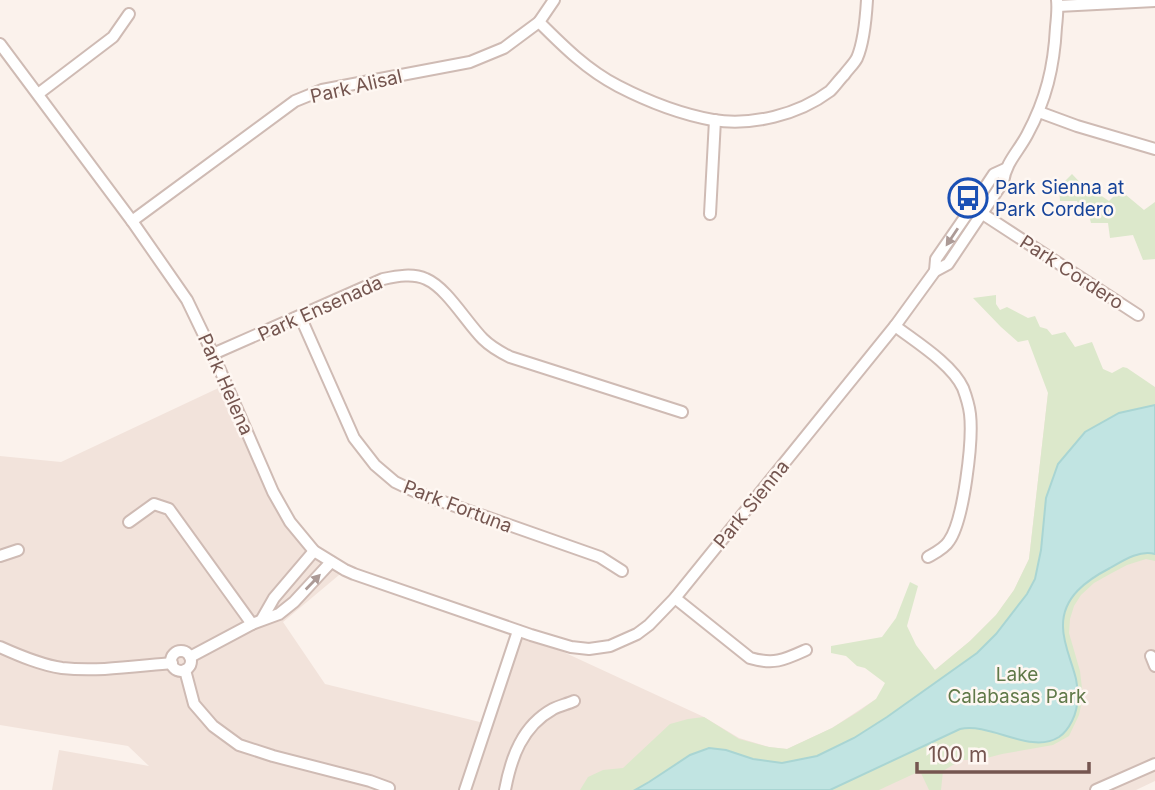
<svg xmlns="http://www.w3.org/2000/svg" width="1155" height="790" viewBox="0 0 1155 790" font-family="Inter,sans-serif">
  <style>
    .residential { fill: #f2e3db }
    .green { fill: #dce8cb }
    .water { fill: #c1e4e2; stroke: #a9d5d3; stroke-width: 2 }
    .lines { fill: none; stroke-linecap: round; stroke-linejoin: round }
    .minor-casing { stroke: #cfbbb4; stroke-width: 14 }
    .minor { stroke: #fff; stroke-width: 10 }
    .oneway { fill: #ac9a96 }
    .labels { text-anchor: middle; stroke-width: 5; stroke-linejoin: round; paint-order: stroke }
    .street-label { font-size: 19px; fill: #755650; stroke: #fef7f2 }
    .transit-label { font-size: 19px; fill: #164399; stroke: #fef7f2; text-anchor: start }
    .park-label { font-size: 19px; fill: #607949; stroke: #fef7f2 }
  </style>
  <rect width="100%" height="100%" fill="#fbf2ec"/>
  <path class="residential" d="M227,384l63,138 55,48 -62,52 42,62 163,40 30,-93 186,86 35,21 30,9 18,2 45,-21 44,-29 59,-29 35,-29 26,-26 18,-25 15,-31 19,-166h107v388l-19,9h-1084l7,-40 90,16 -21,-20 -128,-21v-269l61,6z"/>
  <g class="green">
    <path d="M1072,174l19,20 6,-1 12,8 11,-11 24,20 11,-8v57l-12,1 -10,-25 -23,3 -2,-15h-17l-3,-11 -8,-2 -3,-9h-17l-1,-14z"/>
    <path d="M996,295v9l4,6 7,-3 21,11 7,-2 5,11 7,2 5,6 13,-3 10,15 17,-5 11,27 9,4 11,-6 4,1 28,19v174l-9,-2 -19,6 -17,9 -16,9 -13,12 -7,11 -4,13 -1,14 11,38 3,26 -4,18 -10,21 -16,9 -51,9 -23,6h-18l-18,11 -2,19h-12l-9,-19 -41,19h-299l8,-13 15,-7 20,-2 47,-44 18,-5 16,-2 35,22 30,8 18,2 45,-21 26,-16 18,-13 9,-16 -20,-15 -8,-2 -11,-10 -15,-3v-7l51,-9 14,-19 14,-36 8,4 -11,40 9,19 19,25 35,-29 26,-26 18,-25 15,-31 19,-166 -20,-53 -10,2 -17,-15 -28,-29z"/>
  </g>
  <path class="water" d="M1155,405v149c-16,-4 -31,6 -45,14 -23,12 -48,29 -47,59 0,17 9,35 13,52 3,15 3,28 -4,42 -3,6 -7,12 -13,16 -29,18 -68,-15 -99,-8l-130,61h-195l14,-8 41,-27 19,-7 17,2 27,9 29,4 35,-7 37,-18 33,-21 90,-64 19,-19 31,-40 8,-15 6,-29 5,-52 12,-34 27,-32 34,-19z"/>
  <g class="lines">
    <g class="minor-casing">
      <g id="minor">
        <path d="M1058,6l97,-5"/>
        <path d="M539,22c24,24 48,48 79,64 29,15 62,28 95,34 39,6 85,-5 117,-29 5,-5 9,-11 14,-16 4,-6 10,-11 13,-17 7,-16 9,-41 10,-58"/>
        <path d="M0,44l132,177 55,79 26,54 60,138 17,30 24,29 31,19 9,4 177,61 40,12 18,2 21,-3 27,-12 12,-9 26,-27 220,-272 40,-55 13,-7 55,-82c3,-20 15,-30 24,-47 19,-35 27,-68 29,-108 1,-9 2,-18 1,-27"/>
        <path d="M38,94l75,-57 16,-23"/>
        <path d="M1039,112l38,14 78,23"/>
        <path d="M972,207l166,108"/>
        <path d="M710,214l5,-94"/>
        <path d="M132,221l163,-120 27,-11 148,-28 34,-14 35,-26 15,-22"/>
        <path d="M935,271l1,-12 36,-52 22,-33 11,-5"/>
        <path d="M300,316l54,122 21,27 20,17 23,11 182,64 22,14"/>
        <path d="M895,326c21,16 57,38 68,62 3,8 6,18 7,26 3,26 -6,106 -21,127 -4,7 -14,12 -21,16"/>
        <path d="M213,354l170,-75c14,-3 30,-6 43,0 21,9 40,43 57,60 8,8 17,13 27,18l172,55"/>
        <path d="M129,522l25,-18 15,5 83,115"/>
        <path d="M0,556l18,-6"/>
        <path d="M675,598l75,60c24,7 34,2 56,-8"/>
        <path d="M262,619l12,-21 40,-47"/>
        <path d="M0,647c20,9 41,18 62,21 36,4 74,-2 110,-5"/>
        <circle cx="181" cy="661" r="10"/>
        <path d="M1151,656l4,10"/>
        <path d="M190,657l62,-33 27,-10 15,-12 37,-40"/>
        <path d="M185,670l9,34 19,22 26,19 34,11 97,25 19,7"/>
        <path d="M465,790l53,-159"/>
        <path d="M505,790c6,-32 17,-64 48,-81 6,-3 14,-5 21,-8"/>
        <path d="M1096,790l59,-26"/>
      </g>
    </g>
    <use href="#minor" class="minor"/>
  </g>
  <defs><path id="oneway-solid" d="M-6-.8H1V-3.2L6.5 0L1 3.2V.8H-6Z" transform="scale(1.75)"/></defs>
  <g class="oneway">
    <use href="#oneway-solid" transform="translate(952 237) rotate(124)"/>
    <use href="#oneway-solid" transform="translate(313 582) rotate(-46)"/>
  </g>
  <defs>
    <g id="bus-ring" transform="scale(2.0125)"><circle r="9.5" fill="#fef7f2" stroke="#1a4fb4" stroke-width="1.5"/><path d="M-5-6H5V4H4V6H2V4H-2V6H-4V4H-5ZM-3.5-4V0h7V-4ZM-3.5 1.2v1.5H-2V1.2ZM2 1.2v1.5H3.5V1.2Z" fill="#1a4fb4"/></g>
  </defs>
  <g fill-rule="evenodd">
    <use href="#bus-ring" x="968" y="198"/>
  </g>
  <g class="labels">
    <g class="street-label">
      <text transform="translate(356 86) rotate(-13)" y="7">Park Alisal</text>
      <text transform="translate(1072 272) rotate(33)" y="7">Park Cordero</text>
      <text transform="translate(320 308) rotate(-24)" y="7">Park Ensenada</text>
      <text transform="translate(226 384) rotate(66)" y="7">Park Helena</text>
      <text transform="translate(751 504) rotate(-51)" y="7">Park Sienna</text>
      <text transform="translate(458 506) rotate(21)" y="7">Park Fortuna</text>
    </g>
    <g class="transit-label">
      <text x="995" y="194">Park Sienna at<tspan x="995" dy="22">Park Cordero</tspan></text>
    </g>
    <g class="park-label">
      <text x="1017" y="681">Lake<tspan x="1017" dy="22">Calabasas Park</tspan></text>
    </g>
  </g>
  <path d="M917 762v10h172v-10" fill="none" stroke="#755650" stroke-width="3.5"/>
  <text x="928" y="762" font-size="21" fill="#755650" stroke="#fef7f2" stroke-width="5" paint-order="stroke">100 m</text>
</svg>
